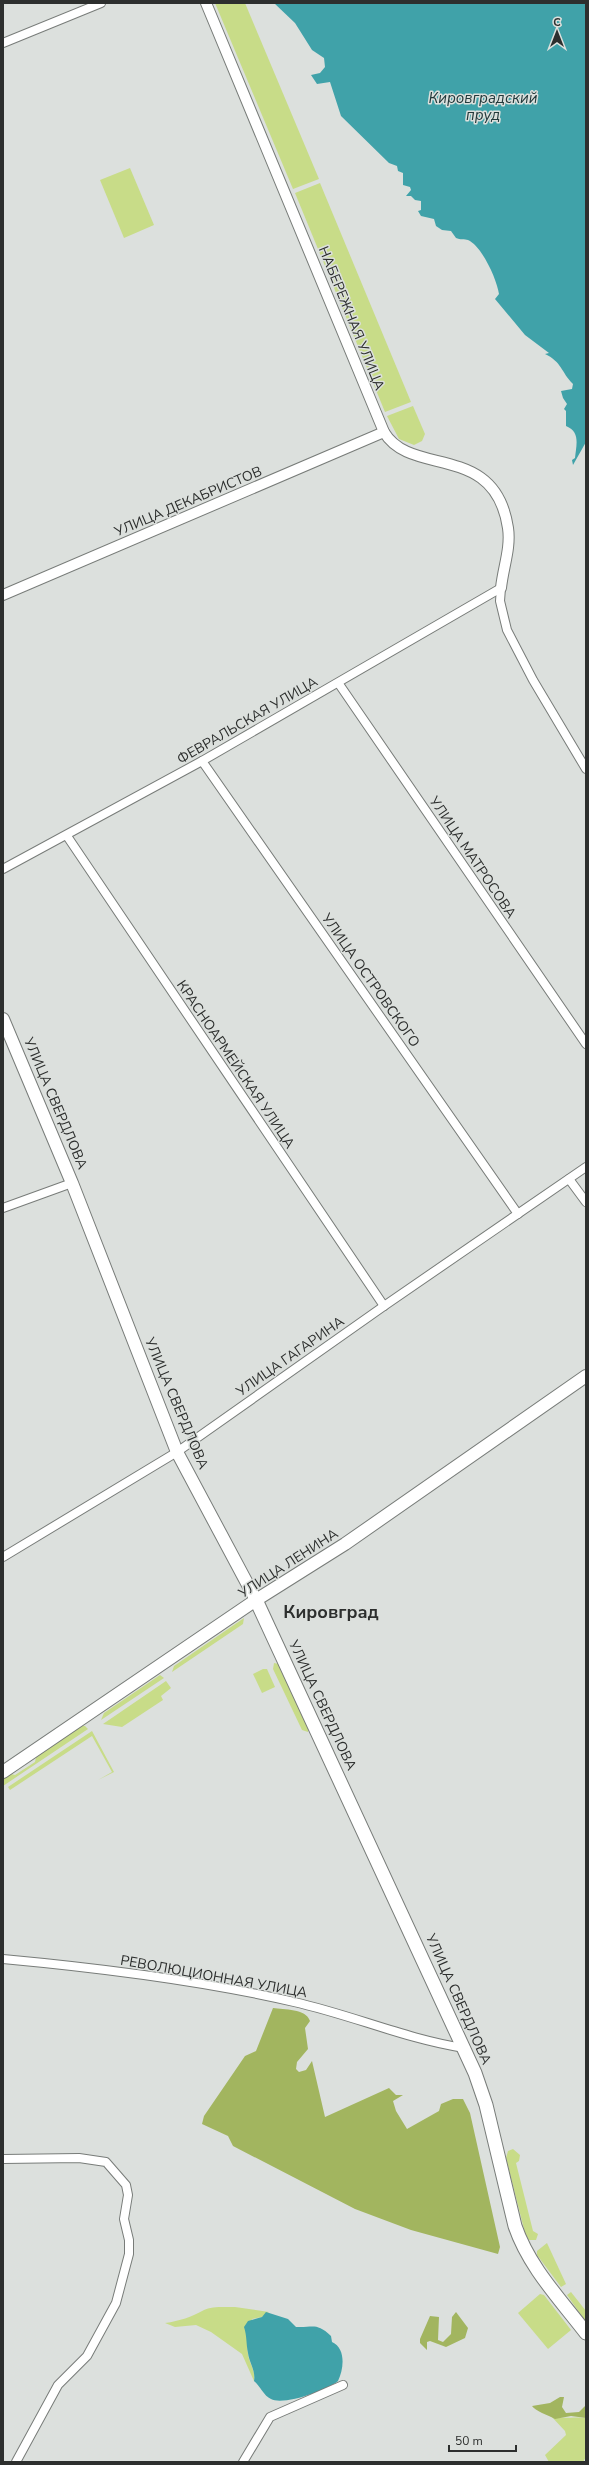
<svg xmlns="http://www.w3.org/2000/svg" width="589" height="2465" viewBox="0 0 589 2465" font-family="'Nunito Sans',sans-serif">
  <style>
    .green { fill: #c8dc88 }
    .forest { fill: #a2b55f }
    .water { fill: #40a2a9 }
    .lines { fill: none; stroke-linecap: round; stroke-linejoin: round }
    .minor-casing { stroke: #787c79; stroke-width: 10 }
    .tertiary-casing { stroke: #787c79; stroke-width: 12 }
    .secondary-casing { stroke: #787c79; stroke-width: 14 }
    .primary-casing { stroke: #787c79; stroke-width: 15 }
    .minor { stroke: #fff; stroke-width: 8 }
    .tertiary { stroke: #fff; stroke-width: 10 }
    .secondary { stroke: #fff; stroke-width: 12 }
    .primary { stroke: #fff; stroke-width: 13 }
    .labels { text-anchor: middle; stroke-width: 3; stroke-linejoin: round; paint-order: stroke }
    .street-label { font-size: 14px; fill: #2d2f2e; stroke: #dce0dd }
    .water-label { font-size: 15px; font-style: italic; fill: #22393b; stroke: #dce0dd }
    .district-label { font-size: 18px; font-weight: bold; fill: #2d2f2e; stroke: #dce0dd }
  </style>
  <rect width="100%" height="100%" fill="#dce0dd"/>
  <g class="green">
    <path d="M215,3h30l74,176 -26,10z"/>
    <path d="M130,168l24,57 -30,13 -24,-58z"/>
    <path d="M320,183l91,219 -26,10 -90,-219z"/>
    <path d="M413,406l12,28 -3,7 -8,4 -15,-6 -12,-23z"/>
    <path d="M244,1618l-1,6 -71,48 2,-6z"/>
    <path d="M274,1663l5,1 29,64v4l-6,-2 -29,-61z"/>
    <path d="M263,1669h4l8,18 -13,6 -9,-19z"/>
    <path d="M160,1675l4,3 -63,42 3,-7z"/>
    <path d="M166,1681l5,7 -10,8 2,4 -41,27 -19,-3z"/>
    <path d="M81,1726h4l3,3 -85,57v-7l8,-5 4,1 20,-13 1,-5z"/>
    <path d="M92,1731l22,41 -16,8 14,-8 -20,-36 -82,54 -2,-3z"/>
    <path d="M513,2149l7,6 -1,6 -3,2 17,68 5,3 -2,6h-7l-4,-7 -19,-75 2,-7z"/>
    <path d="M547,2243l19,41 -5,3 -24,-32v-4z"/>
    <path d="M571,2292l15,19v11l-19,-27z"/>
    <path d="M540,2294l4,1 27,35 -23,19 -30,-36z"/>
    <path d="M235,2307l34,5 -7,5 -10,2c-3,11 -6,23 -4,35 1,9 8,17 6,27l-12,-27 -31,-22 -15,-7 -21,2 -10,-4c15,-2 26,-6 39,-13 7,-4 22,-3 31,-3z"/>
    <path d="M551,2416c7,4 25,0 35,2v39l-3,5h-34l-4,-7 21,-20 -1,-4z"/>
  </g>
  <g class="forest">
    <path d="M273,2008c11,2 33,0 37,13l-5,7 3,21 -11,13 -1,7 3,3 7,-2 6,-9 13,56 64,-29 7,7h7l-10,6 3,10 11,18 32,-18 2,-7 12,-5h10l7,14 30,134 -2,7 -87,-24 -56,-21 -122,-63 -5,-10 -26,-12 2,-8 41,-60 11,-5z"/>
    <path d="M456,2312l12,16 -3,10 -19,9 -16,-6 -3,1v8l-7,-7v-4l10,-23 9,1 -1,23 5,2 8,-8 1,-17z"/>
    <path d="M560,2397h4l-2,10 4,6 13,-1 7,-7v13l-15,-2 -16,3c-7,-4 -20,-8 -23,-13l18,-3z"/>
  </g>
  <g class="water">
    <path d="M274,3h312v439l-13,23 -1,-5 3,-2c1,-12 6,-26 -9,-32v-15l-2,-2 3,-5 -4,-6 -2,-7 11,-2 1,-5c-12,-12 -11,-22 -28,-30l4,-1 -24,-18 -30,-36 4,-5c-2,-14 -17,-48 -31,-54 -3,-1 -8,0 -12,-2l-5,-7 -9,-1 -6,-4 -2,-7 -13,-3 -3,-5 3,-1v-9l-6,-1 -4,-4h-5l5,-6 -1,-3 -7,-2v-12l-5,-2 -1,-5 -8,-3 -48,-47 -11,-34 -13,2 -6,-9 9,-2 5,-6 -1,-9 -12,-8 -17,-27z"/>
    <path d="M266,2312l22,7 8,8c17,1 20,-5 35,9l1,6c14,6 12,27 6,39 -10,9 -55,25 -67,18 -7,-3 -11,-13 -17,-18 2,-10 -5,-19 -6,-28 -2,-10 -1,-17 -4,-26l4,-6 14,-4z"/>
  </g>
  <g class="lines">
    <g class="minor-casing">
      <g id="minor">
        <path d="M3,43l98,-40"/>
        <path d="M501,588l-1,13 7,29 26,50 53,89"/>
        <path d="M339,684l247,360"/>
        <path d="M202,761l316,453"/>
        <path d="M67,836l317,470"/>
        <path d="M3,869l199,-108 299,-173"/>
        <path d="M569,1179l17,23"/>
        <path d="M3,1208l69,-25"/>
        <path d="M3,1557l174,-105 207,-146 202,-139"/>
        <path d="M3,1959c97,9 197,21 291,43 58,13 112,37 170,46"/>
        <path d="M3,2159l76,-1 27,4 20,23 2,10 -4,24 5,21v14l-13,49 -29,53 -29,29 -42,77"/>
        <path d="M243,2462l27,-45 73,-32"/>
      </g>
    </g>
    <g class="tertiary-casing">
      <g id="tertiary">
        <path d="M206,3l178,429c27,46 111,9 124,96 3,20 -5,40 -7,60"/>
        <path d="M3,595l381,-163"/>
      </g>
    </g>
    <g class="secondary-casing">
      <g id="secondary">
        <path d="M3,1019l69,164 105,269 79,148"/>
        <path d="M3,1772l253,-172 89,-56 241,-168"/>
      </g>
    </g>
    <g class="primary-casing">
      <path id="primary" d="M256,1600l219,473 11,32 29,121c14,41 45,73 71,107"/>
    </g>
    <use href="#minor" class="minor"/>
    <use href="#tertiary" class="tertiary"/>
    <use href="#secondary" class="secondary"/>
    <use href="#primary" class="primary"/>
  </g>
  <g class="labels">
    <g class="street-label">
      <text transform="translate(352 318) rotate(68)" y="5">НАБЕРЕЖНАЯ УЛИЦА</text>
      <text transform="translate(188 501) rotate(-23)" y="5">УЛИЦА ДЕКАБРИСТОВ</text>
      <text transform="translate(247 720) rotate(-30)" y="5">ФЕВРАЛЬСКАЯ УЛИЦА</text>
      <text transform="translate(473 857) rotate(56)" y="5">УЛИЦА МАТРОСОВА</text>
      <text transform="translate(371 980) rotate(55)" y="5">УЛИЦА ОСТРОВСКОГО</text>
      <text transform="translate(236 1064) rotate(56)" y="5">КРАСНОАРМЕЙСКАЯ УЛИЦА</text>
      <text transform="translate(56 1103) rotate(67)" y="5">УЛИЦА СВЕРДЛОВА</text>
      <text transform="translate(290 1356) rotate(-35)" y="5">УЛИЦА ГАГАРИНА</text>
      <text transform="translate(177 1403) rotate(67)" y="5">УЛИЦА СВЕРДЛОВА</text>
      <text transform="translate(288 1563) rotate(-33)" y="5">УЛИЦА ЛЕНИНА</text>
      <text transform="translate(323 1705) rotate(65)" y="5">УЛИЦА СВЕРДЛОВА</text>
      <text transform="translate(214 1976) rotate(10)" y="5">РЕВОЛЮЦИОННАЯ УЛИЦА</text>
      <text transform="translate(459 1999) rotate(66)" y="5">УЛИЦА СВЕРДЛОВА</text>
    </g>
    <g class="water-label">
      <text x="483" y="103">Кировградский<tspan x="483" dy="17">пруд</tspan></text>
    </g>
    <g class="district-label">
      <text x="331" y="1618">Кировград</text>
    </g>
  </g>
  <rect width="589" height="2465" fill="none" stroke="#2d2f2e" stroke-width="8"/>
  <g transform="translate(557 32)" stroke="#dce0dd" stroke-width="3" paint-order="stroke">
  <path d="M0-3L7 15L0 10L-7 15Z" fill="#2d2f2e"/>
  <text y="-6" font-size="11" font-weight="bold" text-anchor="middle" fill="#2d2f2e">С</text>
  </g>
  <path d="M449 2445v6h67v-6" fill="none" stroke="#2d2f2e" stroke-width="2"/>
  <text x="455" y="2445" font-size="12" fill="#2d2f2e" stroke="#dce0dd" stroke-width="3" paint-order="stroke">50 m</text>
</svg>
